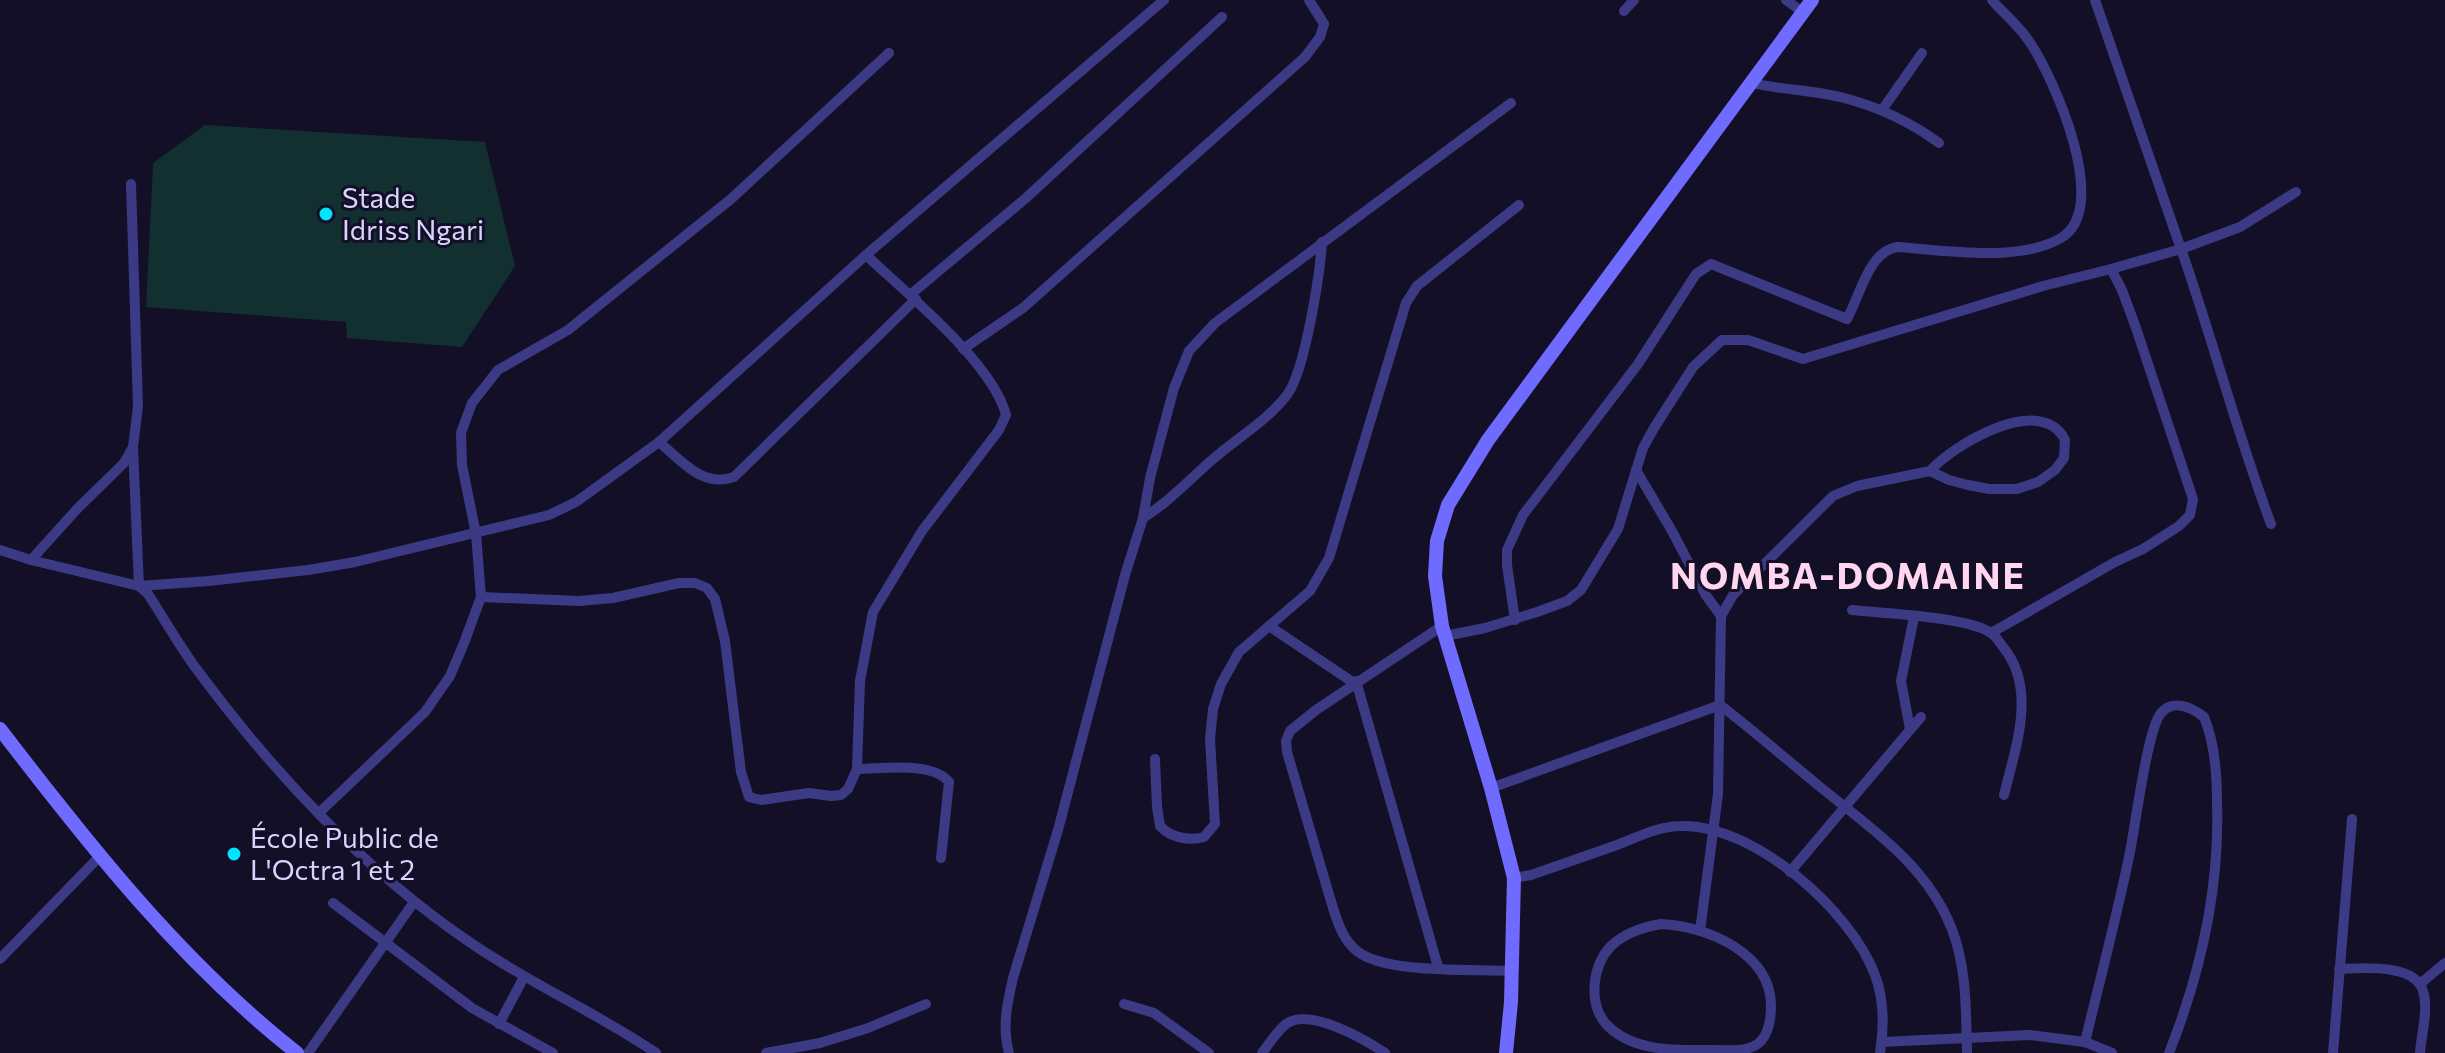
<svg xmlns="http://www.w3.org/2000/svg" width="2445" height="1053" viewBox="0 0 2445 1053" font-family="Commissioner,sans-serif">
  <style>
    .green { fill: #12302f }
    .lines { fill: none; stroke-linecap: round; stroke-linejoin: round }
    .street { stroke: #3d3a85; stroke-width: 10 }
    .secondary { stroke: #6f6bff; stroke-width: 14 }
    .poi-dot { fill: #00e5ff; stroke: #130f26; stroke-width: 3 }
    .labels { text-anchor: middle; stroke-width: 6; stroke-linejoin: round; paint-order: stroke }
    .poi-label { font-size: 28px; fill: #d9d4ff; stroke: #130f26; text-anchor: start }
    .district-label { font-size: 36px; font-weight: bold; letter-spacing: 2px; fill: #ffd6f0; stroke: #130f26 }
  </style>
  <rect width="100%" height="100%" fill="#130f26"/>
  <path class="green" d="M205,125l280,17 30,124 -53,81 -115,-9 -1,-16 -200,-15 7,-144z"/>
  <g class="lines">
    <g class="street">
      <path d="M1786,0l18,13"/>
      <path d="M2095,0l86,249 59,-22 56,-35"/>
      <path d="M1624,11l10,-11"/>
      <path d="M1752,83c30,7 62,7 92,15 35,9 65,23 95,45"/>
      <path d="M1882,110l40,-57"/>
      <path d="M2111,269l70,-20c32,91 56,185 90,275"/>
      <path d="M910,295l116,-97 196,-181"/>
      <path d="M963,349l60,-41 282,-251 15,-20 4,-13 -15,-24"/>
      <path d="M659,442c23,19 43,46 75,35l182,-178"/>
      <path d="M133,447l6,139 70,-5 99,-11 47,-8 194,-47 27,-13 83,-60 207,-187 298,-255"/>
      <path d="M1636,470l36,61 33,63 16,22"/>
      <path d="M1143,518c26,-16 47,-39 70,-59 24,-21 54,-38 74,-64 18,-24 33,-121 35,-153"/>
      <path d="M0,550l31,10 108,26 9,8c17,26 32,53 50,77 74,100 167,200 270,270 60,42 128,71 188,112"/>
      <path d="M31,560l47,-52 46,-45 9,-16 5,-41 -7,-222"/>
      <path d="M481,597l98,4 34,-3 66,-15h16l12,5 8,11 10,42 16,131 8,25 12,3 48,-7 22,3 10,-1 7,-6 9,-20 3,-88 13,-69 49,-81 77,-101 7,-15c-13,-52 -101,-123 -140,-160"/>
      <path d="M1852,610c30,3 117,7 139,23 5,3 9,10 12,14 35,42 12,102 1,148"/>
      <path d="M1515,620l-8,-55v-15l16,-35 115,-151 58,-90 15,-10 136,55c13,-23 21,-67 50,-72 47,3 121,16 164,-9 51,-30 -7,-160 -32,-197 -10,-15 -25,-27 -37,-41"/>
      <path d="M1269,626l85,57"/>
      <path d="M1442,626l-126,84 -26,21 -4,10 1,11 46,156c5,15 10,32 24,43 28,23 116,18 154,20"/>
      <path d="M1445,636l40,-8 52,-16 30,-11 14,-11 37,-61 25,-81 11,-20 39,-61 29,-27h26l55,19 240,-73 68,-17 11,21 14,38 57,171 -3,16 -11,11 -36,23 -28,13 -124,71"/>
      <path d="M1356,681l82,286"/>
      <path d="M1910,729l-9,-48 13,-64"/>
      <path d="M1155,759l2,48 3,19c11,12 29,15 44,11l11,-13 -5,-85 3,-30 8,-25 18,-32 71,-61 19,-33 77,-255 11,-17 102,-81"/>
      <path d="M857,769c26,0 75,-8 92,13l-8,76"/>
      <path d="M1491,788l229,-83c34,26 66,54 99,81 50,41 107,78 132,141 16,39 15,85 16,126"/>
      <path d="M320,812l105,-100 25,-36 14,-33 17,-46 -5,-63 -14,-69 -1,-32 11,-30 26,-33 70,-40 163,-131 158,-146"/>
      <path d="M1790,872l131,-155"/>
      <path d="M1514,878l17,-3c29,-10 58,-20 86,-30 21,-8 42,-19 64,-19 72,-2 170,84 194,149 9,24 9,53 5,78"/>
      <path d="M333,903l139,105 81,45"/>
      <path d="M1661,924c46,2 110,29 110,82 0,12 -2,26 -10,35 -12,12 -30,9 -46,9 -37,0 -82,3 -109,-26 -18,-21 -14,-58 5,-78 14,-13 32,-19 50,-22z"/>
      <path d="M1700,931l18,-137 3,-178 12,-21 100,-99 24,-10 73,-15 19,9 19,5 21,4h28l21,-7 17,-12 9,-12 1,-18c-24,-48 -112,5 -135,31"/>
      <path d="M0,959l100,-103"/>
      <path d="M2339,969c22,-1 76,-6 84,22 6,18 -2,44 -3,62"/>
      <path d="M2420,984l25,-21"/>
      <path d="M1124,1004l30,9 55,40"/>
      <path d="M499,1024l25,-47"/>
      <path d="M1882,1042l148,-7 55,7 27,11"/>
      <path d="M2085,1042c15,-62 31,-123 44,-185 6,-28 18,-127 32,-144 12,-14 30,-6 43,4 11,26 13,56 13,85 3,87 -16,170 -48,251"/>
      <path d="M308,1053l106,-151"/>
      <path d="M766,1053l54,-10 48,-15 58,-24"/>
      <path d="M1009,1053c-7,-26 -2,-49 4,-75l45,-148 67,-255 18,-57 7,-40 24,-90 15,-37 26,-28 296,-220"/>
      <path d="M1262,1053c7,-9 15,-22 24,-29 23,-17 78,15 99,29"/>
      <path d="M2333,1053l19,-234"/>
    </g>
    <g class="secondary">
      <path d="M0,729c89,116 181,233 297,324"/>
      <path d="M1506,1053l5,-51 3,-124 -23,-90 -49,-162 -7,-50 2,-35 11,-36 40,-65 324,-440"/>
    </g>
  </g>
  <g class="poi-dot">
    <circle cx="326" cy="214" r="8"/>
    <circle cx="234" cy="854" r="8"/>
  </g>
  <g class="labels">
    <g class="poi-label">
      <text x="342" y="208">Stade<tspan x="342" dy="32">Idriss Ngari</tspan></text>
      <text x="250" y="848">École Public de<tspan x="250" dy="32">L'Octra 1 et 2</tspan></text>
    </g>
    <g class="district-label">
      <text x="1848" y="589">NOMBA-DOMAINE</text>
    </g>
  </g>
</svg>
